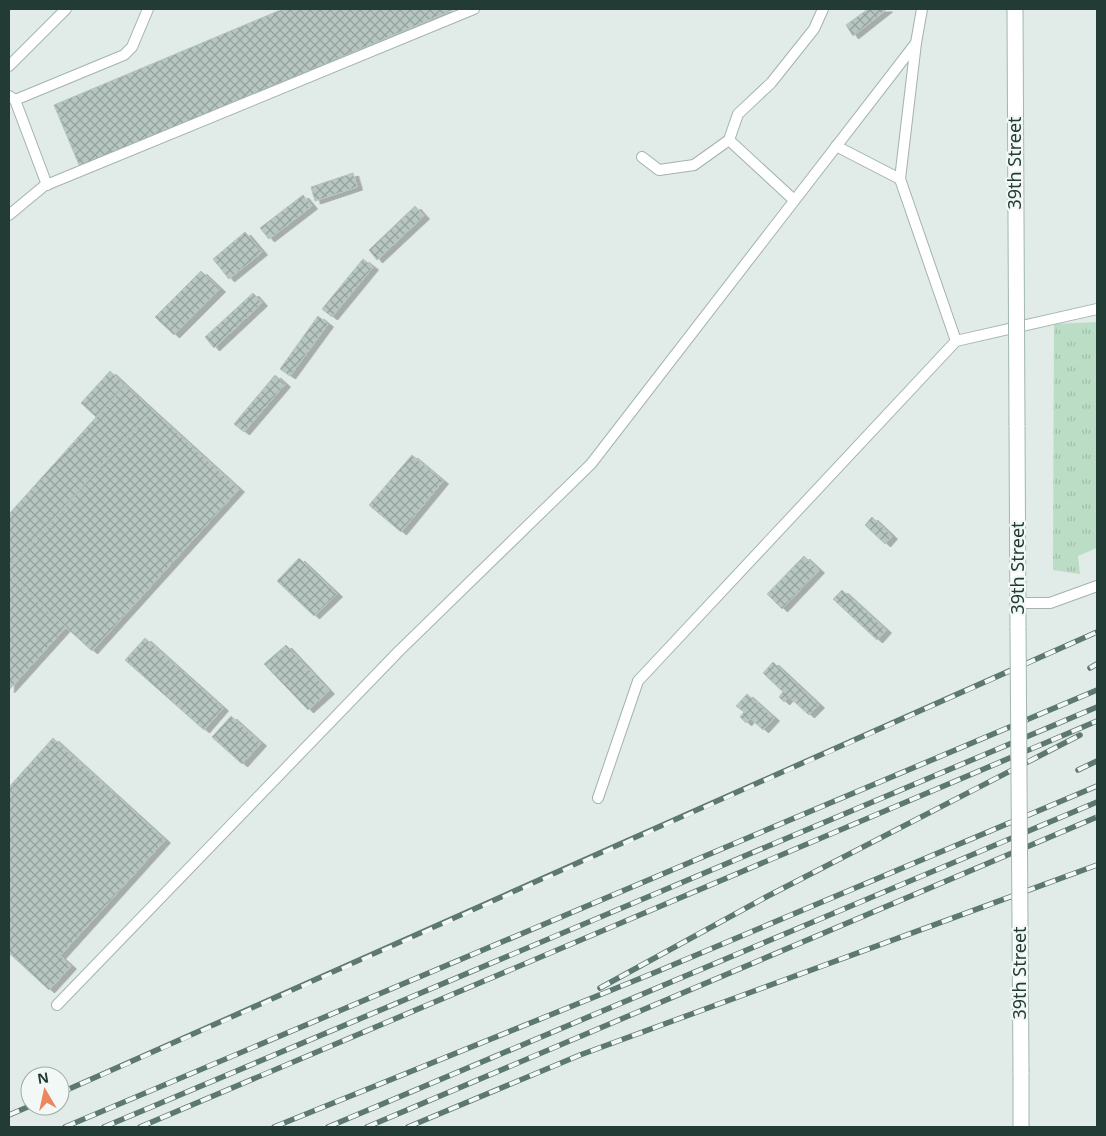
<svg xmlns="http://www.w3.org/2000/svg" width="1106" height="1136" viewBox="0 0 1106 1136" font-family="'Noto Sans',sans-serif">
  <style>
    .grass { fill: url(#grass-tufts) }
    .building { fill: url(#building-cross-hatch); stroke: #b4c5be; filter: url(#shadow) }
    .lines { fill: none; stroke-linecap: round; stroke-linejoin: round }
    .lane-casing { stroke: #a4b3ae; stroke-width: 12 }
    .secondary-casing { stroke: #a0b7af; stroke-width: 17 }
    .lane { stroke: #fff; stroke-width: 10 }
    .secondary { stroke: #fff; stroke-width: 15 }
    .rail-casing { stroke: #5d7771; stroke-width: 5.5 }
    .rail { stroke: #f2f8f5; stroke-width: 4; stroke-dasharray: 11; stroke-linecap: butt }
    .secondary-bridge-casing { stroke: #a0b7af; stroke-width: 17; stroke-linecap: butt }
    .secondary-bridge { stroke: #fff; stroke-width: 15 }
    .labels { text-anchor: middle; stroke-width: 4.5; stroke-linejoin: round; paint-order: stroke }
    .street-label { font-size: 18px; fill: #223b35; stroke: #f2f8f5 }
  </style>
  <defs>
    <pattern id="grass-tufts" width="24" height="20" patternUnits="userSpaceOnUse" patternTransform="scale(1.25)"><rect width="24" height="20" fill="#bbdcc5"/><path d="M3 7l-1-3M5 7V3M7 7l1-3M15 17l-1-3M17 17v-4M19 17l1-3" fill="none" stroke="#a0beaa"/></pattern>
    <pattern id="building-cross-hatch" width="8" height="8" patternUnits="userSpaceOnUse" patternTransform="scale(1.25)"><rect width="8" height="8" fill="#b7c6c0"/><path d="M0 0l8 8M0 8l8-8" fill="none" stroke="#94a29d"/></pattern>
    <filter id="shadow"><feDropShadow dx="5.5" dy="3" stdDeviation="0" flood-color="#0004"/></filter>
  </defs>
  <rect width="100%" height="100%" fill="#e1ebe7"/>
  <path class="grass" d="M1097,322v226l-19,8 2,18 -27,-4 1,-246z"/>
  <g class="building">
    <path d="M283,9h172l-375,158 -26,-62z"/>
    <path d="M868,9h19l-34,27 -7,-11z"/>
    <path d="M353,173l4,14 -42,14 -4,-14z"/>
    <path d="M303,195l9,11 -43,33 -9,-11z"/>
    <path d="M415,206l9,10 -47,44 -8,-10z"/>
    <path d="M245,232l17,20 -33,27 -16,-20z"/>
    <path d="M363,259l10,8 -41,50 -10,-8z"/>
    <path d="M201,271l19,18 -46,46 -19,-18z"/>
    <path d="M253,293l9,10 -48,45 -9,-11z"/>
    <path d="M318,316l10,8 -38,52 -10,-7z"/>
    <path d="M110,371l15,14 -29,32 -15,-14z"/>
    <path d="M275,375l10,9 -41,48 -10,-8z"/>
    <path d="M125,385l27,25 -143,158v-54z"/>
    <path d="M152,410l87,79 -147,162 -83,-76v-7z"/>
    <path d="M412,455l31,26 -42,51 -32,-27z"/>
    <path d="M872,517l20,19 -7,8 -20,-19z"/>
    <path d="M804,556l15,14 -37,39 -15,-15z"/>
    <path d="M299,558l38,36 -23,22 -37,-35z"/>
    <path d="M9,575l57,52 -57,63z"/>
    <path d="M842,590l44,40 -9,10 -44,-41z"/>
    <path d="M145,638l78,70 -19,22 -79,-70z"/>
    <path d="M286,645l43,46 -21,19 -44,-46z"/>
    <path d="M773,662l46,43 -10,10 -20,-18 -5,5 -5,-5 4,-5 -20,-19z"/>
    <path d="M747,694l27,24 -11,12 -13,-12 -4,5 -6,-6 4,-5 -8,-6z"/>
    <path d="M231,716l30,27 -19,21 -30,-27z"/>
    <path d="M53,738l112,102 -105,116 11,10 -22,24 -40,-37v-166z"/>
  </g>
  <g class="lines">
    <g class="lane-casing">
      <g id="lane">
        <path d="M922,9l-6,34 -16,136 56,162"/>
        <path d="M9,66l57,-57"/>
        <path d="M9,96l6,4 32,85"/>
        <path d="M15,100l109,-45 8,-8 16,-38"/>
        <path d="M836,146l64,33"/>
        <path d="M642,157l17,13 35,-5 35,-25"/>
        <path d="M794,200l-65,-60 9,-26 33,-31 43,-54 9,-20"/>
        <path d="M9,215l35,-29 430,-177"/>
        <path d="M1018,603h32l47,-17"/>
        <path d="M598,798l40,-117 318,-340 141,-32"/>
        <path d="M57,1005l342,-354 192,-187 325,-421"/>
      </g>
    </g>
    <g class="secondary-casing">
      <g id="secondary">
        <path d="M1017,425l1,203"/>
        <path d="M1021,1072v55"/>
      </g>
    </g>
    <use href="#lane" class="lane"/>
    <use href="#secondary" class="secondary"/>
    <g class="rail-casing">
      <g id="rail">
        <path d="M1090,668l7,-4"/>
        <path d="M1078,770l19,-9"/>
        <path d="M600,988l166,-91 314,-162"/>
        <path d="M60,1093c347,-152 692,-307 1037,-461"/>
        <path d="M9,1115l21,-9"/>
        <path d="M65,1127l1032,-437"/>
        <path d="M104,1127l993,-420"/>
        <path d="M140,1127l957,-406"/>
        <path d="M274,1127l382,-155 441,-186"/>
        <path d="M328,1127l769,-325"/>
        <path d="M367,1127l730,-310"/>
        <path d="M408,1127l172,-72 517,-190"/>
      </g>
    </g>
    <use href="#rail" class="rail"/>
    <g class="secondary-bridge-casing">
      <g id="secondary-bridge">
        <path d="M1015,9l2,416"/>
        <path d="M1018,628l3,444"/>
      </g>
    </g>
    <use href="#secondary-bridge" class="secondary-bridge"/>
  </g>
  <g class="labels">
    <g class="street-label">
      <text transform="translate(1015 163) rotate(-90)" y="6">39th Street</text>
      <text transform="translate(1018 568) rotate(-90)" y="6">39th Street</text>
      <text transform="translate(1020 973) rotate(-90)" y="6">39th Street</text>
    </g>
  </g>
  <rect width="1106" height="1136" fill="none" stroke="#223b35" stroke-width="20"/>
  <g transform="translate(45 1091) rotate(351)"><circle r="24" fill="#f2f8f5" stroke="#9faca8"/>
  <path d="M0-4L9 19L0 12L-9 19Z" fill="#ed855e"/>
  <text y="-8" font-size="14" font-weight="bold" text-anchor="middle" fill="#223b35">N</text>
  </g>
</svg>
